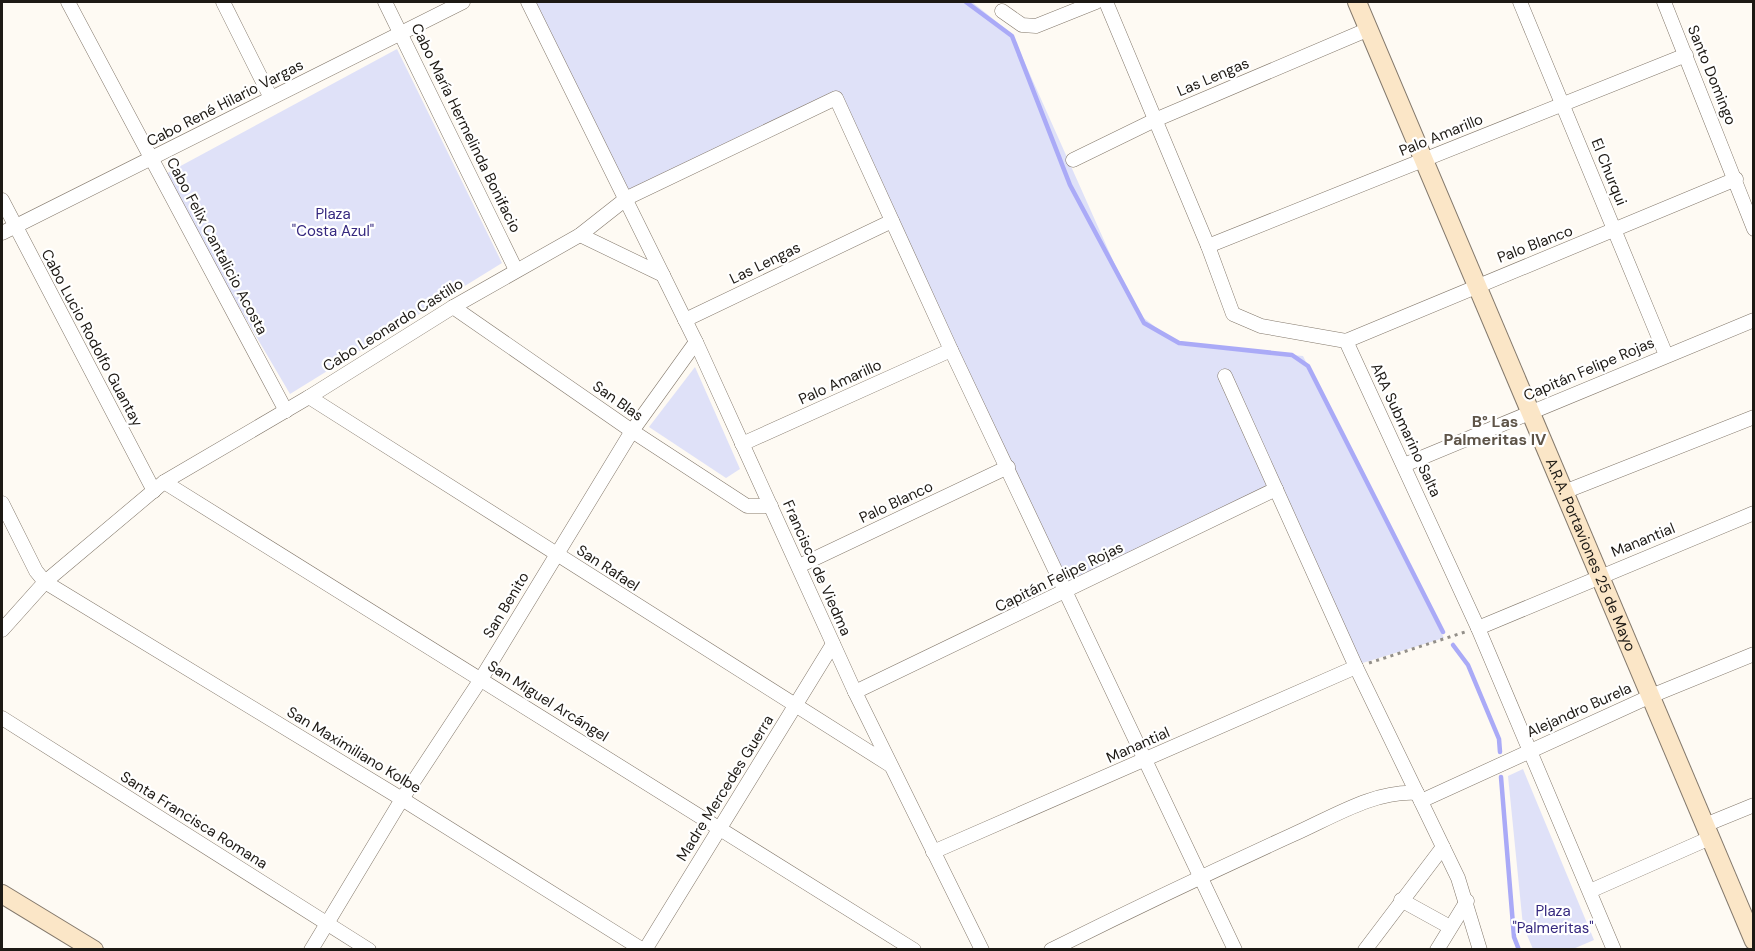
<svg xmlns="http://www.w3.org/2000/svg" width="1755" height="951" viewBox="0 0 1755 951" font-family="'DM Sans',sans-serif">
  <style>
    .green { fill: #dfe1f8 }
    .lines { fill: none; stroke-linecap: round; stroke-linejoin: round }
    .stream { stroke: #aaaaf7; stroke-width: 4.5 }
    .street-casing { stroke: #83786b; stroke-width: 15 }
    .secondary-casing { stroke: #83786b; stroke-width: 20 }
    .path { stroke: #938f89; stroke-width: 3; stroke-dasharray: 3 4.5; stroke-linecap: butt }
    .street { stroke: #fff; stroke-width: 14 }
    .secondary { stroke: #fbe6c7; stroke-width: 18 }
    .labels { text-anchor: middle; stroke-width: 4.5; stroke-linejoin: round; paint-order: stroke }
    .street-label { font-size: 15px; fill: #1d1914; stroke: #fff }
    .park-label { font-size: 15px; fill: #35287f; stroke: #fff }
    .neighbourhood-label { font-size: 16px; font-weight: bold; fill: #5e5448; stroke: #fff }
  </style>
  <rect width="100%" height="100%" fill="#fefaf3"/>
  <g class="green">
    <path d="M529,2h443l40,32 124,278 43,33 124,11 141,282 -88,27 -79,-177 -208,99 -232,-491 -210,101z"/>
    <path d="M397,49l105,214 -212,131 -128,-218z"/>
    <path d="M695,367l45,102 -14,9 -77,-51z"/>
    <path d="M1523,769l71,171 -21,9h-40l-10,-23 -15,-150z"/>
  </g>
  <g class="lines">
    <g class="stream">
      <path d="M966,2l46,34 58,149 74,138 35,20 113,12 16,11 135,266"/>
      <path d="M1453,645l15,20 31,74 1,13"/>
      <path d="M1501,777l13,160 5,13"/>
    </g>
    <g class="street-casing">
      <g id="street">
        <path d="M68,2l218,409"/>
        <path d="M223,2l47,94"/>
        <path d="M385,2l131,268"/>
        <path d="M528,2l168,340 159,350 127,258"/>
        <path d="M1106,2l102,244 25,68 28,12 85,15 132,287 136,322"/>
        <path d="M1520,2l146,353"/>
        <path d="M1664,2l90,227"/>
        <path d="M1002,11l20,14 14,1 60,-24"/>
        <path d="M1073,160l82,-40 214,-91"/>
        <path d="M2,200l152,291"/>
        <path d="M2,233l461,-231"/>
        <path d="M580,235l83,40"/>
        <path d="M1208,246l478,-191"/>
        <path d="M453,307l179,124 115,75h24"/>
        <path d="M685,320l207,-99"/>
        <path d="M1346,341l390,-162"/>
        <path d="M1225,376l131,291 102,211 22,72"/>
        <path d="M309,397l581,368"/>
        <path d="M742,444l209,-94"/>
        <path d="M1404,465l350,-145"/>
        <path d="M164,482l750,468"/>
        <path d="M1564,492l190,-75"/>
        <path d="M2,503l34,68 9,11 357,217 241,151"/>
        <path d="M799,566l209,-99"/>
        <path d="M1478,628l276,-115"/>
        <path d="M2,630l43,-48 119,-100 145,-85 144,-90 127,-72 47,-37 209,-100 115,252 284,600"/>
        <path d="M855,692l421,-203"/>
        <path d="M2,718l367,232"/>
        <path d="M1421,801l230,-105 103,-42"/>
        <path d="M1705,825l49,-20"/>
        <path d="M933,852l423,-185"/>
        <path d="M1590,891l120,-53"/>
        <path d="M1401,900l49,27"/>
        <path d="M311,950l91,-151 79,-120 151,-248 64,-89"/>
        <path d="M645,950l188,-306"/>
        <path d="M1051,950c80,-40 160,-78 241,-115 39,-17 82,-45 125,-42"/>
        <path d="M1365,950l78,-103"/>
        <path d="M1437,950l30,-49"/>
      </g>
    </g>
    <g class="secondary-casing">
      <g id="secondary">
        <path id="s1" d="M1357,2l397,939"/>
        <path d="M2,894l92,56"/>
      </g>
    </g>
    <path class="path" d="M1369,663l96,-31"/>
    <use href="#street" class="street"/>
    <use href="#secondary" class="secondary"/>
  </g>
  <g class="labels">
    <g class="street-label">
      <text transform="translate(1712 75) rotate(68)" y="5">Santo Domingo</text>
      <text transform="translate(1213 77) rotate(-23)" y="5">Las Lengas</text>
      <text transform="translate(225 103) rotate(-27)" y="5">Cabo René Hilario Vargas</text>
      <text transform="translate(466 128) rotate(64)" y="5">Cabo María Hermelinda Bonifacio</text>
      <text transform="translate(1441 135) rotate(-22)" y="5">Palo Amarillo</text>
      <text transform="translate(1609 172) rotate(68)" y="5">El Churqui</text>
      <text transform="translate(1535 244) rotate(-21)" y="5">Palo Blanco</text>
      <text transform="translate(217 246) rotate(62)" y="5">Cabo Felix Cantalicio Acosta</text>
      <text transform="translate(765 263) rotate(-26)" y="5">Las Lengas</text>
      <text transform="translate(393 325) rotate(-32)" y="5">Cabo Leonardo Castillo</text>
      <text transform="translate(92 338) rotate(62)" y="5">Cabo Lucio Rodolfo Guantay</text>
      <text transform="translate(1589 369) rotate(-23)" y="5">Capitán Felipe Rojas</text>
      <text transform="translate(840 382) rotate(-24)" y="5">Palo Amarillo</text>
      <text transform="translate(618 401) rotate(35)" y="5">San Blas</text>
      <text transform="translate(1406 430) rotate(65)" y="5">ARA Submarino Salta</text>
      <text transform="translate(896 502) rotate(-25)" y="5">Palo Blanco</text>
      <text transform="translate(1643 540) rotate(-22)" y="5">Manantial</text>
      <text dy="5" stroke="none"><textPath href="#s1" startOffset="600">A.R.A. Portaviones 25 de Mayo</textPath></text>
      <text transform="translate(608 568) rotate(33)" y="5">San Rafael</text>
      <text transform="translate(817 568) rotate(66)" y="5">Francisco de Viedma</text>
      <text transform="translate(1059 577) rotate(-26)" y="5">Capitán Felipe Rojas</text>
      <text transform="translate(506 605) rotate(-59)" y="5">San Benito</text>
      <text transform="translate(548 701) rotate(32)" y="5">San Miguel Arcángel</text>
      <text transform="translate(1579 710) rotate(-24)" y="5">Alejandro Burela</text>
      <text transform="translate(1138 745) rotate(-24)" y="5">Manantial</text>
      <text transform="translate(354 750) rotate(31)" y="5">San Maximiliano Kolbe</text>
      <text transform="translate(725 788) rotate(-58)" y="5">Madre Mercedes Guerra</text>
      <text transform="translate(194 820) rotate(32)" y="5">Santa Francisca Romana</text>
    </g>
    <g class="park-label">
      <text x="333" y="219">Plaza<tspan x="333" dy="17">"Costa Azul"</tspan></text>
      <text x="1553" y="916">Plaza<tspan x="1553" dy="17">"Palmeritas"</tspan></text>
    </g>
    <g class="neighbourhood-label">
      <text x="1495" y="427">B° Las<tspan x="1495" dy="18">Palmeritas IV</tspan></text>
    </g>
  </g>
  <rect width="1755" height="951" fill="none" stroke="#1d1914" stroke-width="6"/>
</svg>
